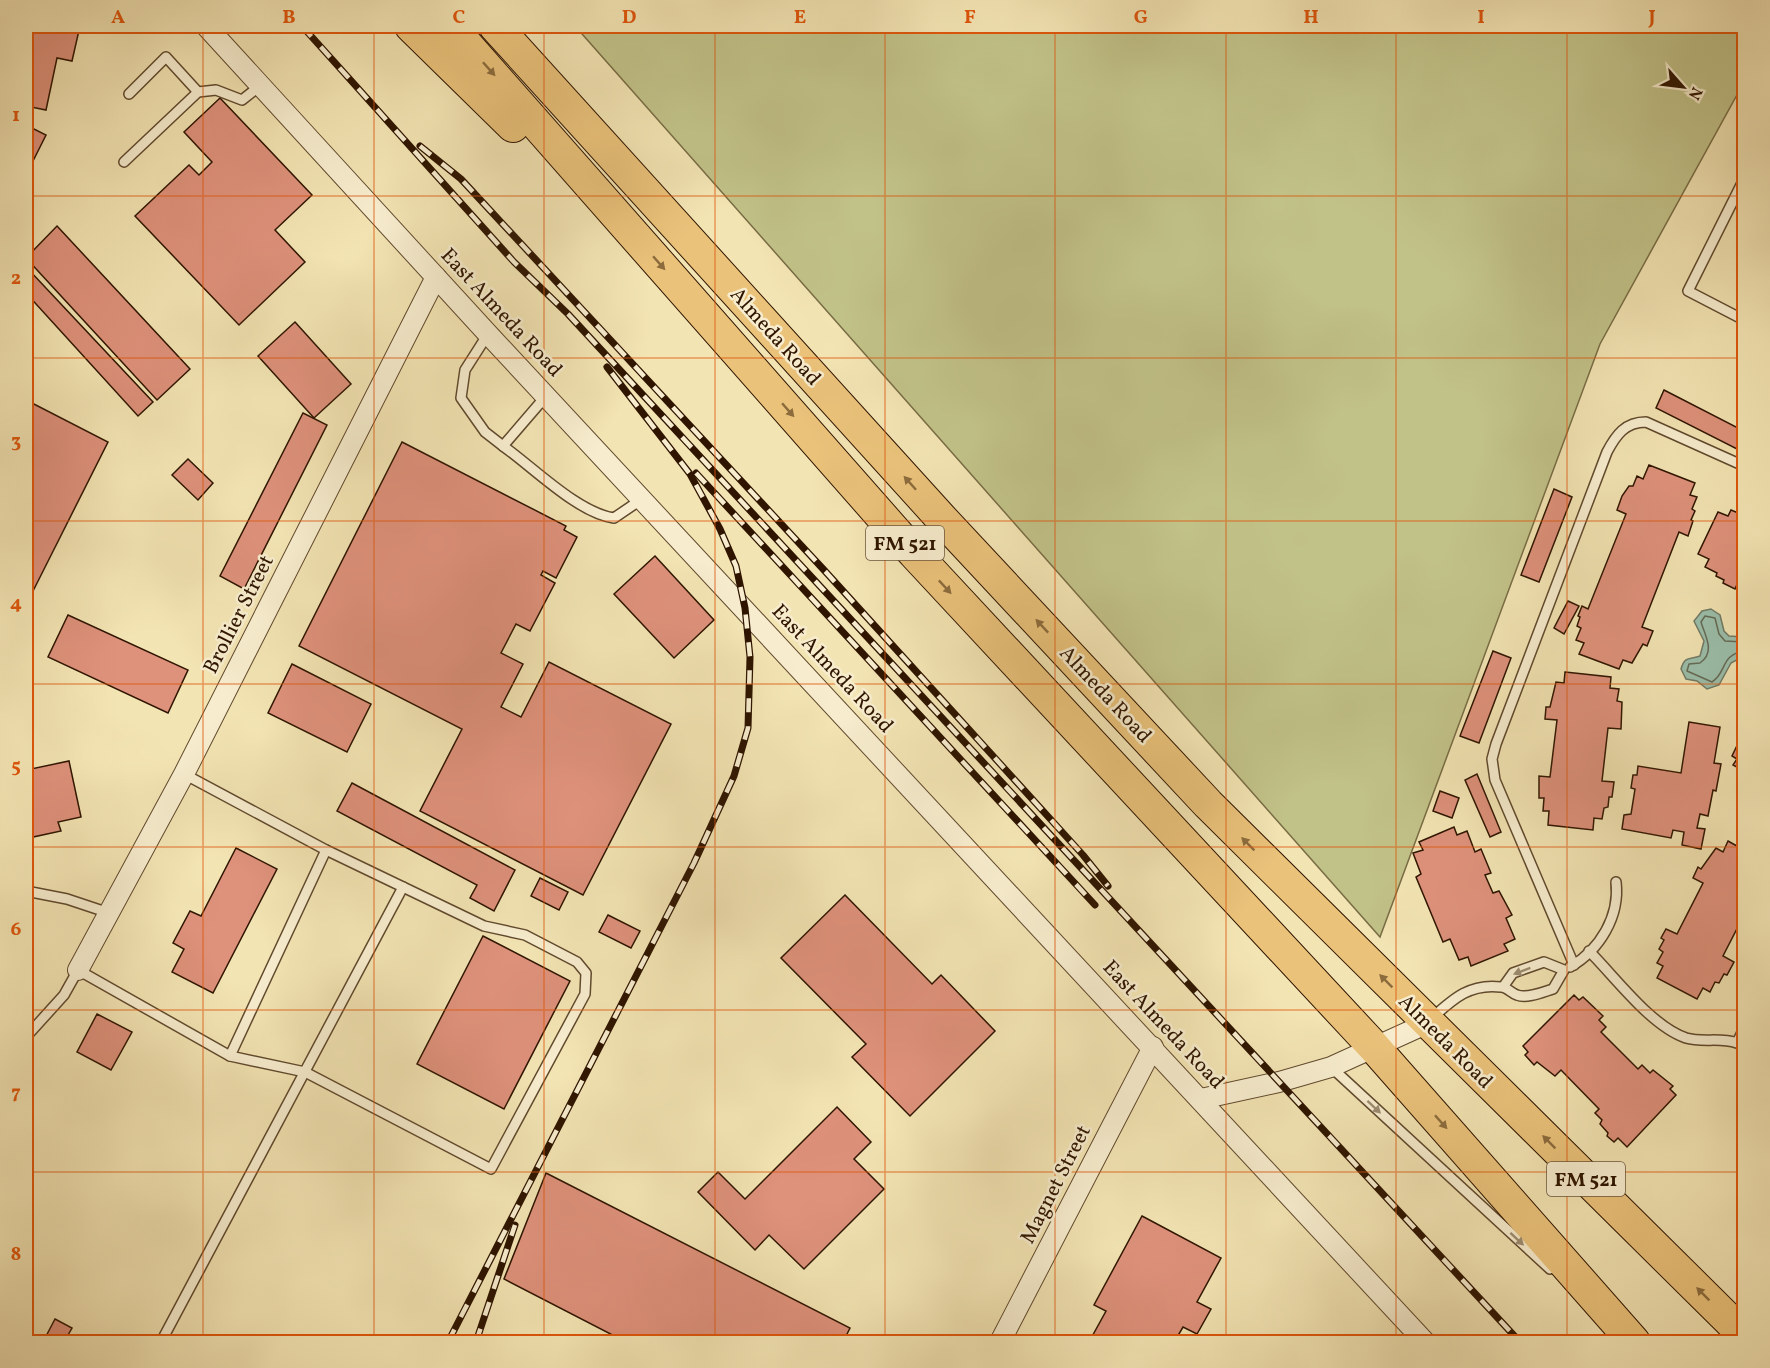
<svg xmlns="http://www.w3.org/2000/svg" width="1770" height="1368" viewBox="0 0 1770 1368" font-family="Vollkorn,serif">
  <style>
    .green { fill: #c1c288; stroke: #786c44; stroke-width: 1.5 }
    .water { fill: #9bbfab; stroke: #707b67; stroke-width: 1.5 }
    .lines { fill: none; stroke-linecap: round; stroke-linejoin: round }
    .shore { stroke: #656a56; stroke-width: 1.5 }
    .building { fill: #de917b; stroke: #2f1500; stroke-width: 1.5 }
    .service-casing { stroke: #60492d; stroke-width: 12 }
    .minor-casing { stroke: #60492d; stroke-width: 22 }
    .primary-casing { stroke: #2f1500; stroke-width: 34 }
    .service { stroke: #f7edce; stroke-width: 9 }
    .minor { stroke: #f7edce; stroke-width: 20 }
    .primary { stroke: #eac27a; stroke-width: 32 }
    .rail-casing { stroke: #2f1500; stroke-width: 7 }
    .rail { stroke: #f7edce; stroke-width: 4.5; stroke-dasharray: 14; stroke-linecap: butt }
    .oneway { fill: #8c6c3d }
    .oneway2 { fill: #9d8c71 }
    .grid { fill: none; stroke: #df560b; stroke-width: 1.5; stroke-opacity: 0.55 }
    .labels { text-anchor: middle; stroke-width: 5; stroke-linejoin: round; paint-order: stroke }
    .shield { fill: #f7edce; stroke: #6b563e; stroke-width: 1.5 }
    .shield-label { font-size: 20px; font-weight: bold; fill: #2f1500 }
    .street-label { font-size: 21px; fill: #2f1500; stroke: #f7edce }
    .neatline { fill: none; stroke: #df560b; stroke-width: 2 }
    .grid-label { font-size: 20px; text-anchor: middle; font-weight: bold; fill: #df560b }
  </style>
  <rect width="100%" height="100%" fill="#f3e4b3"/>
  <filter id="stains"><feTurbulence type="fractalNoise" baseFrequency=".00333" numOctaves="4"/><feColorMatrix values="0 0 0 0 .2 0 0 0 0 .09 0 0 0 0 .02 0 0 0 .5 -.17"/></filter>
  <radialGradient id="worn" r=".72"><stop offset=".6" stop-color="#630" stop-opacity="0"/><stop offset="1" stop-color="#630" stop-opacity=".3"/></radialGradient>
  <path class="green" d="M575,26h1169v56l-144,262 -220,593z"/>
  <path class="water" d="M1711,609l9,6 4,16 5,5 15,1v19l-13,7 -12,22 -12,4 -10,-8 -11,-2 -5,-10c4,-14 9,-9 19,-13l4,-15 -10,-20 8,-10z"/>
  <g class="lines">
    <path class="shore" d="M1744,642l-19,-1 -6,-7 -4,-16 -10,-2 -4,6c4,14 15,30 -1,41l-11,1 -2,7 25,11c15,-9 8,-27 32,-31"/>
  </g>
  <g class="building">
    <path d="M26,26h54l-8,35 -15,-3 -11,52 -20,-4z"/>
    <path d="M220,98l92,97 -37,35 30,32 -66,63 -104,-109 54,-51 10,10 13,-13 -28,-30z"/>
    <path d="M26,125l20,10 -20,40z"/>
    <path d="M57,226l133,143 -33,31 -131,-142z"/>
    <path d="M29,270l124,132 -15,14 -112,-123v-20z"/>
    <path d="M295,322l56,62 -37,34 -56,-62z"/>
    <path d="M1664,390l80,41 -7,18 -81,-41z"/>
    <path d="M28,401l80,41 -82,163v-199z"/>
    <path d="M303,413l24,12 -83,164 -24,-13z"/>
    <path d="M402,442l164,84 -2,4 13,7 -21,41 -13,-7 -2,4 14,8 -25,48 -14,-7 -15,29 22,11 -22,43 20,10 28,-55 122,62 -88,171 -163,-84 42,-82 -163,-83z"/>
    <path d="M188,459l25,24 -15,17 -26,-25z"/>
    <path d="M1649,465l46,18 -5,12 7,2 -5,12 3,2 -4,9 2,1 -5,15 -9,-4 -37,95 11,4 -6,15 -4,-2 -11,19 -9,-3 -4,9 -40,-15 5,-11 -8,-3 5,-12 -4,-2 3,-9 -2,-1 4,-10 6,3 38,-95 -9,-4 5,-14 7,-10h4l4,-10 6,3z"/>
    <path d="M1554,489l18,8 -33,85 -18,-7z"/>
    <path d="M1731,510l12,5 1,-4v71l-5,-2 -4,9 -12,-6 1,-3 -8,-4 1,-3 -12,-6 4,-8 -11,-5 20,-42 10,4z"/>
    <path d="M655,556l59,64 -40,38 -60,-64z"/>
    <path d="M1568,601l11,5 -15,28 -10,-6z"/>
    <path d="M68,615l120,55 -20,43 -120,-56z"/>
    <path d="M1493,651l18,7 -32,85 -19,-7z"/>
    <path d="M292,664l79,40 -24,48 -79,-39z"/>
    <path d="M1565,672l46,5 -1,11 9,1 -2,12 5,1 -1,27 -13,-1 -6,53 12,1 -2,15h-3l-1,10 -4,1 -2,11 -8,-1 -1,12 -45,-5 1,-14h-6l1,-13h-5v-22l11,1 7,-57 -12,-1 1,-12h4l6,-25 8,1z"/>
    <path d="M1689,722l31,5 -6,36 7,1 -5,27 -3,-1 -5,26 -8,-2 -3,14 8,1 -4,20 -19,-4 2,-13 -11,-2 -2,8 -49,-9 2,-14 7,-1 4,-25 -4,-1 2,-13h4l1,-9 43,7z"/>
    <path d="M1744,731v40l-11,-6 4,-6 -5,-3z"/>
    <path d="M69,761l12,56 -23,5 3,9 -28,6 -7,-37v-30z"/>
    <path d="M1477,774l24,58 -11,5 -25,-57z"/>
    <path d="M352,783l163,87 -21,41 -24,-13 7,-13 -140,-74z"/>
    <path d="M1440,791l19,7 -7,20 -19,-7z"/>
    <path d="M1454,827l3,8 10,-4 8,21 6,-3 10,24 -6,2 8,18 6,-2 13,24 -6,3 9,21 -11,5 4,7 -37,15 -3,-9 -9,3 -9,-21 -7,3 -27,-65 5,-3 -8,-21 10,-3 -4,-8z"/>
    <path d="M1728,841l16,9v65l-21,41 11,6 -7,13 -3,-1 -5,9 -4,-1 -5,10 -7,-4 -6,11 -40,-21 6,-12 -6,-3 6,-11 -4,-3 5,-9 -3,-2 5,-9 11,5 26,-51 -10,-5 5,-11 3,2 15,-21 7,4z"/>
    <path d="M236,848l41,21 -64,124 -41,-21 12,-23 -11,-6 17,-32 11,5z"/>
    <path d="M540,878l28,14 -9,18 -28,-14z"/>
    <path d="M845,895l87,89 9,-9 54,56 -85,85 -58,-59 14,-13 -85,-86z"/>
    <path d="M608,915l32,16 -9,17 -32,-16z"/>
    <path d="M483,936l87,45 -66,128 -87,-45z"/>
    <path d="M1574,995l5,5 4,-3 20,19 -4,4 7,7 -5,5 37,37 4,-4 8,8 3,-3 20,16 -3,3 6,6 -49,52 -9,-9 -4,4 -7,-6 1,-3 -8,-9 2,-4 -7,-7 4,-4 -38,-39 -6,6 -18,-14 -3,3 -9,-10 3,-3 -5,-6z"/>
    <path d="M97,1014l35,18 -21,38 -34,-18z"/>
    <path d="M837,1107l34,35 -17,17 30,30 -80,80 -35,-34 -14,15 -57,-58 20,-20 27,27z"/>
    <path d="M546,1173l304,155 -7,14h-217l-122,-63z"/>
    <path d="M1142,1216l79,42 -24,44 14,7 -14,25 -14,-7 -7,12 7,3h-94l17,-31 -12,-6z"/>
    <path d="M55,1319l17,9 -8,14h-21z"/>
  </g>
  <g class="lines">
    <g class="service-casing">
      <g id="service">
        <path d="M129,94l37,-37 32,35"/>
        <path d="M124,162l74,-70 18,-2 26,10 19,-15"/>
        <path d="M1744,179l-56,112 56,29"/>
        <path d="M488,334l-23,36 -4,28 24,34 18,14"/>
        <path d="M546,396l-43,50c31,22 75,67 111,72l28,-19"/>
        <path d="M184,774l142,76 158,76 41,9 52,27 9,11 -1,21 -94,175 -186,-97 -75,-16"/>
        <path d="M26,891l41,8 42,14"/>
        <path d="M1589,951c27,27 62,75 97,87 17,5 34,-1 51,5l7,-15"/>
        <path d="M1574,965l-79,-185 -3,-21 4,-15 111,-292c9,-17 18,-30 39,-30l98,44"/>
        <path d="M1570,967c30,-17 50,-51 46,-85"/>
        <path d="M1432,1018c21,-19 38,-35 69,-31 6,0 10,6 16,8 10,4 26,-3 36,-6l11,-19 -20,-8 -31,11 -10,14"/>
        <path d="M26,1037l38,-42 14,-25 152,86 96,-206"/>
        <path d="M1331,1067l219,202"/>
        <path d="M161,1342l242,-455"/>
      </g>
    </g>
    <g class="minor-casing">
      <g id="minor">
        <path d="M206,26l282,308 937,1008"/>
        <path d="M78,970l106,-196 252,-497"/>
        <path d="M1201,1099l78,-17 52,-15 97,-44"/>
        <path d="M1000,1342l153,-295"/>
      </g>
    </g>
    <g class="primary-casing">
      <g id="primary">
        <path d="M411,26l102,100"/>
        <path d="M450,26l464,527 460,494 260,295"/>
        <path d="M495,26l446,492 267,286 536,531"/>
      </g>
    </g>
    <use href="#service" class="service"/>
    <use href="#minor" class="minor"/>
    <use href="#primary" class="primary"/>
    <g class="rail-casing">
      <g id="rail">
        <path d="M302,26l212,236 54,52 952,1028"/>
        <path d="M420,146l41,33 363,391 259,285 25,31"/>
        <path d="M696,473l399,432"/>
        <path d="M448,1342l246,-479 40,-87 14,-48 2,-71 -5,-49 -9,-42 -16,-37 -30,-55 -83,-107"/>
        <path d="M476,1342l39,-117"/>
      </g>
    </g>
    <use href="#rail" class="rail"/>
  </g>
  <defs><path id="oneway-solid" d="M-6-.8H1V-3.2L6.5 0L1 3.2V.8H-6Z" transform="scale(1.5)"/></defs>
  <g class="oneway">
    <use href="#oneway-solid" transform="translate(489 69) rotate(48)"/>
    <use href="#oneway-solid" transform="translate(659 263) rotate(49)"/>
    <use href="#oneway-solid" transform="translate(788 410) rotate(49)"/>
    <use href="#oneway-solid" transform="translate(910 483) rotate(-132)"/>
    <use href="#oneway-solid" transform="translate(945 587) rotate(47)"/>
    <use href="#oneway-solid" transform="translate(1042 626) rotate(-133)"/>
    <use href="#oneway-solid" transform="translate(1248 844) rotate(-135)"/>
    <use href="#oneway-solid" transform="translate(1386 981) rotate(-135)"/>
    <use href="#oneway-solid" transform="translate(1441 1122) rotate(48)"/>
    <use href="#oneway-solid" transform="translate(1549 1142) rotate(-135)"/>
    <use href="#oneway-solid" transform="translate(1703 1294) rotate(-135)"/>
  </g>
  <g class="oneway2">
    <use href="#oneway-solid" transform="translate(1522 971) rotate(159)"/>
    <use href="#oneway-solid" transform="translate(1374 1107) rotate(43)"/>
    <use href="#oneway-solid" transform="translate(1517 1239) rotate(43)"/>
  </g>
  <path class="grid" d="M203,26v1316M374,26v1316M544,26v1316M715,26v1316M885,26v1316M1055,26v1316M1226,26v1316M1396,26v1316M1567,26v1316M26,196h1718M26,358h1718M26,521h1718M26,684h1718M26,847h1718M26,1010h1718M26,1172h1718"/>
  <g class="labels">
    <g class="shield">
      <rect x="866" y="526" width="78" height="34" rx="4.5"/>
      <rect x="1547" y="1162" width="78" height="34" rx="4.5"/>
    </g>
    <g class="shield-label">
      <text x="905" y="550">FM 521</text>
      <text x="1586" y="1186">FM 521</text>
    </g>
    <g class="street-label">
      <text transform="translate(502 312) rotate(47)" y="7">East Almeda Road</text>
      <text transform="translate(776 336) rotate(48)" y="7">Almeda Road</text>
      <text transform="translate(238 614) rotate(-63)" y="7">Brollier Street</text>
      <text transform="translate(833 668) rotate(47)" y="7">East Almeda Road</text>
      <text transform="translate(1106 694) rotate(47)" y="7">Almeda Road</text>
      <text transform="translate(1164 1024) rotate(47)" y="7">East Almeda Road</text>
      <text transform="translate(1446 1041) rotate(45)" y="7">Almeda Road</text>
      <text transform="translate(1055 1184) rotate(-63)" y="7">Magnet Street</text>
    </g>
  </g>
  <rect width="1770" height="1368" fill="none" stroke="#f3e4b3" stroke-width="66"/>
  <g transform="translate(1683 87) rotate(118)" stroke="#f7edce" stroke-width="4.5" paint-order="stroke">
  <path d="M0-4.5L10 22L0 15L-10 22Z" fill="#2f1500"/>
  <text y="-9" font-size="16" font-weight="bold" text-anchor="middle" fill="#2f1500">N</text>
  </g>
  <rect x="33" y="33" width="1704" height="1302" class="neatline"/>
  <g class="grid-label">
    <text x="118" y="23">A</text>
    <text x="289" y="23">B</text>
    <text x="459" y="23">C</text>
    <text x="629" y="23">D</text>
    <text x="800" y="23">E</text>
    <text x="970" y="23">F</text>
    <text x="1141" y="23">G</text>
    <text x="1311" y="23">H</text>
    <text x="1481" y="23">I</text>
    <text x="1652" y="23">J</text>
    <text x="16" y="121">1</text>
    <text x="16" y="284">2</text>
    <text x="16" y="447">3</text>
    <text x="16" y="609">4</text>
    <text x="16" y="772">5</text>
    <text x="16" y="935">6</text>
    <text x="16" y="1098">7</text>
    <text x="16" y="1260">8</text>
  </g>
  <rect width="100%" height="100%" filter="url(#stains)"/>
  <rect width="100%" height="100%" fill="url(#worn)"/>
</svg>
